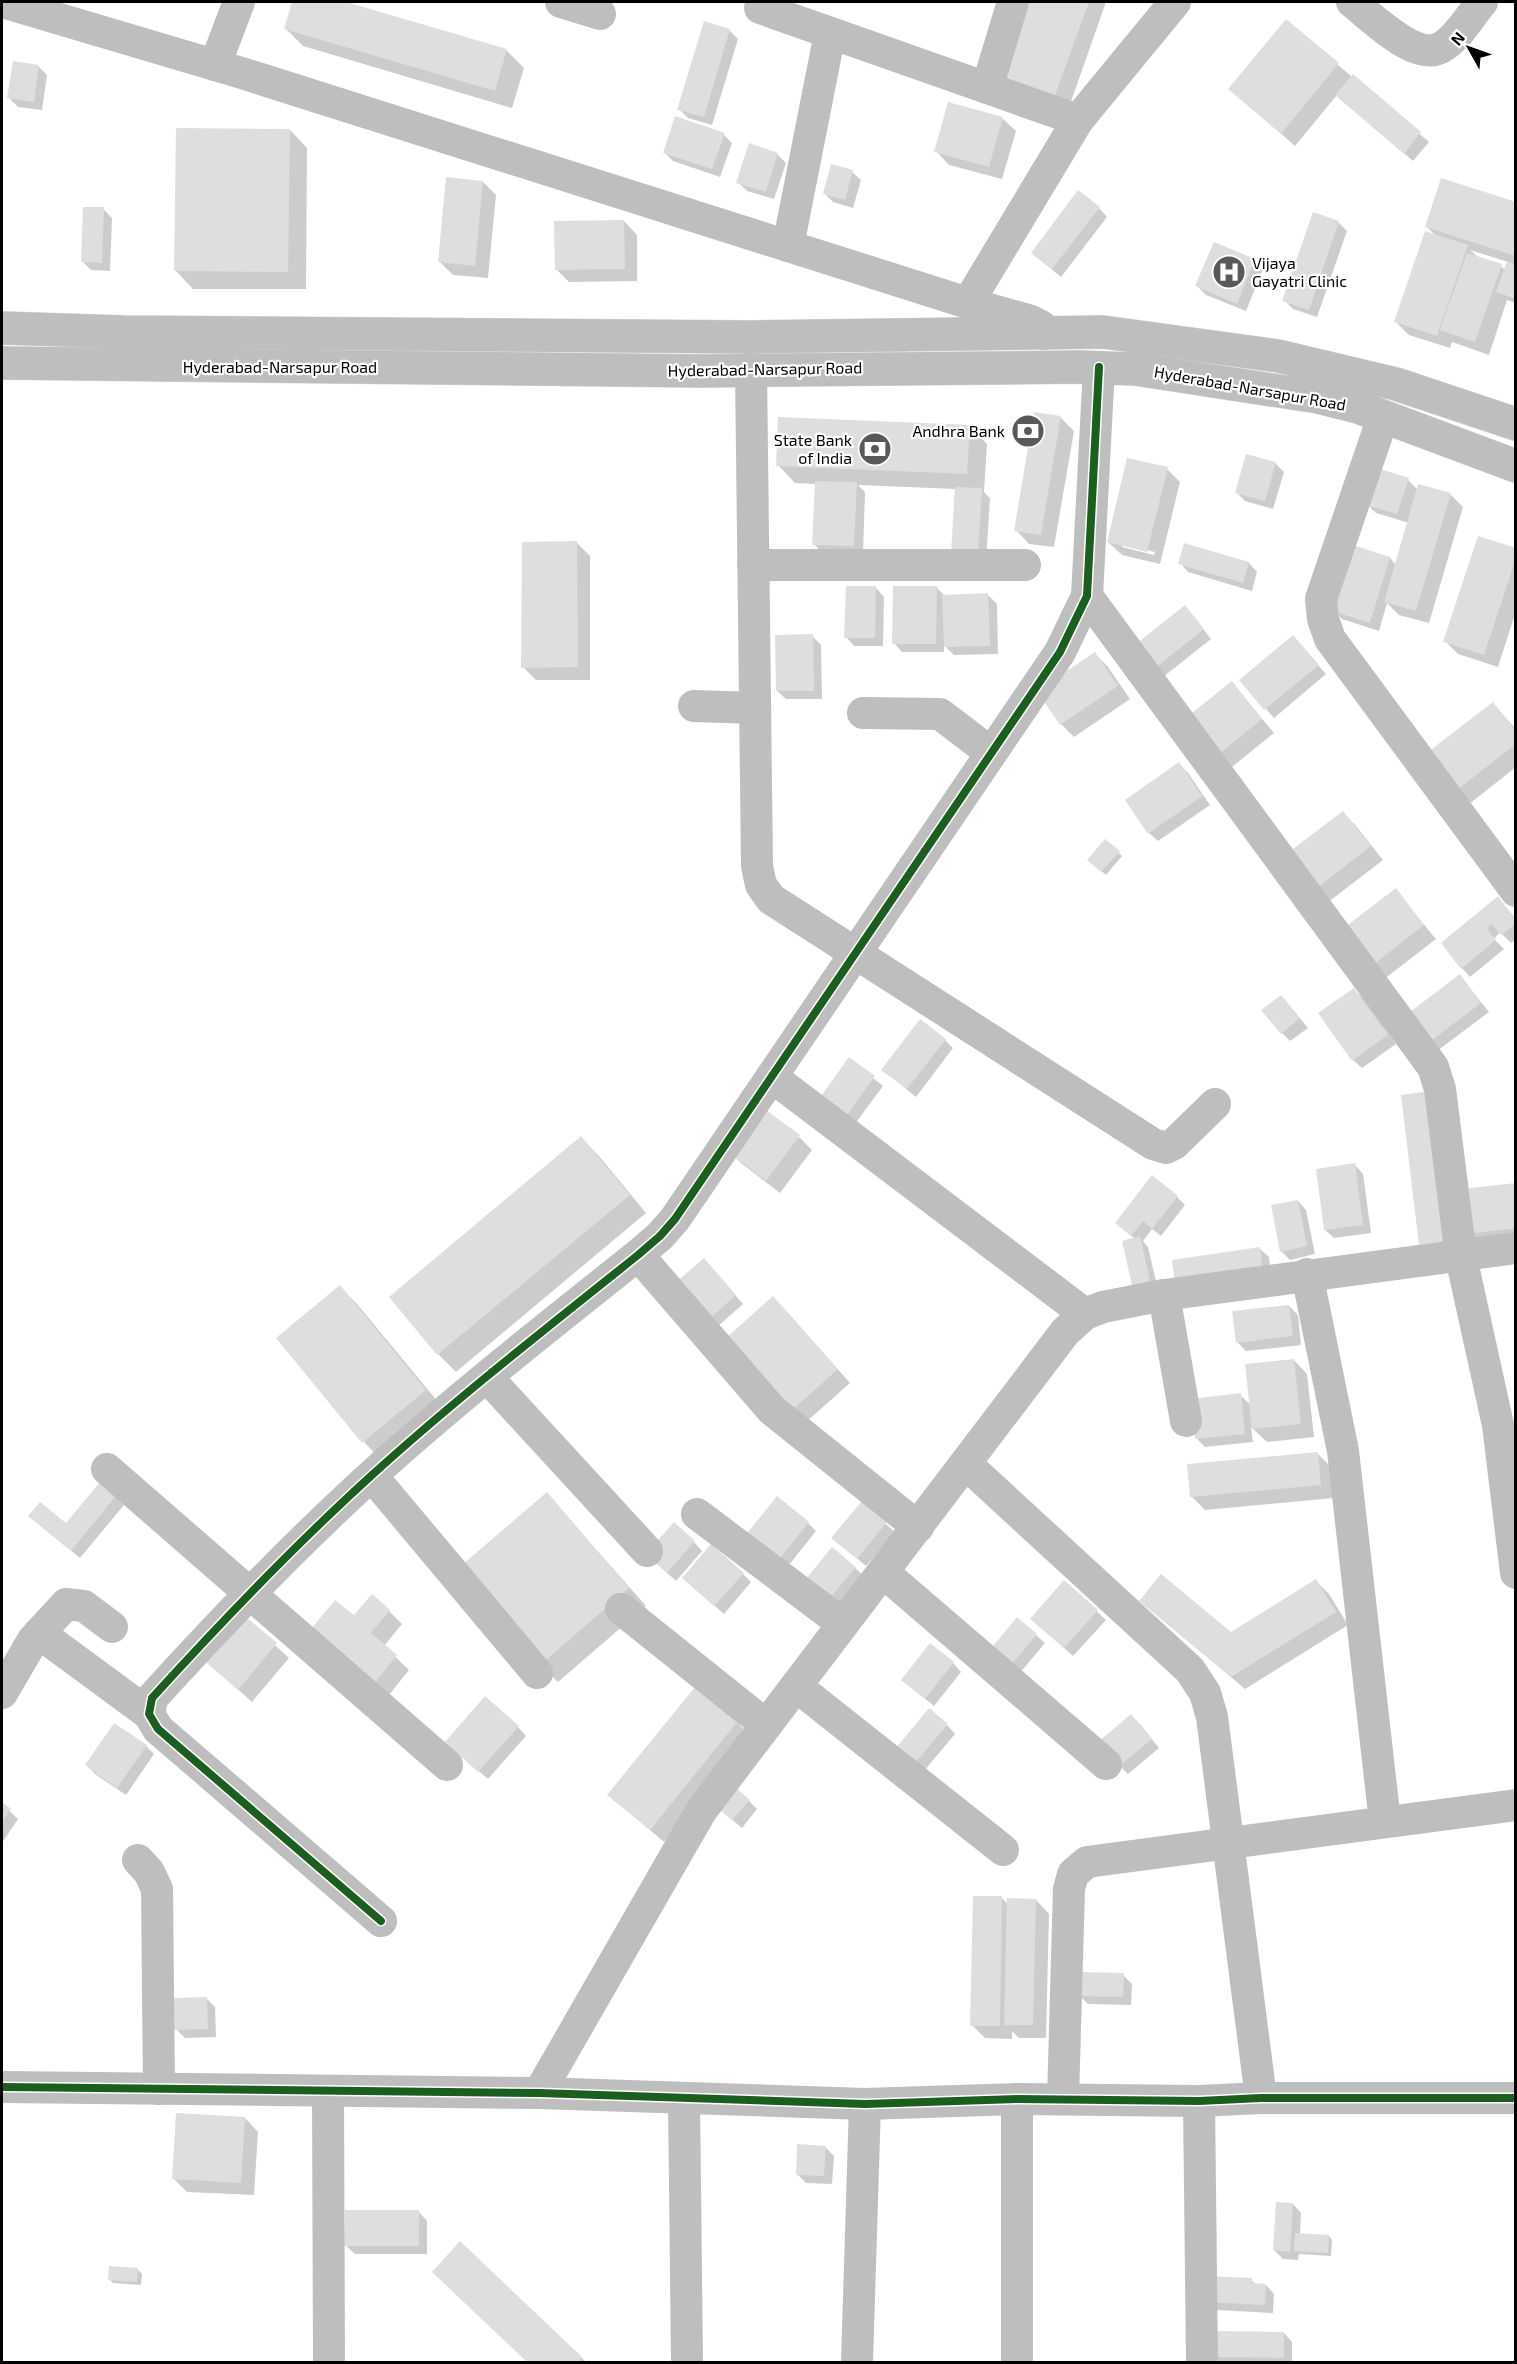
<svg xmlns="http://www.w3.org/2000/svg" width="1517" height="2364" viewBox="0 0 1517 2364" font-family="'Exo 2',sans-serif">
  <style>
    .shadow { fill: #0003; fill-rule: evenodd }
    .building { fill: #dedede }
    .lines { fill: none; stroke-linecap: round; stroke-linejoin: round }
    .major-casing { stroke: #dbdbdb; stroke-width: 34 }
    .minor { stroke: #bebebe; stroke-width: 32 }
    .major { stroke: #bebebe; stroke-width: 33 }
    .cycleway-casing { stroke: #fff; stroke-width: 11 }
    .cycleway { stroke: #1b5e20; stroke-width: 8 }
    .labels { text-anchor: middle; stroke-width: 4.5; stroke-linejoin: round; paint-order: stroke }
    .poi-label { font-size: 16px; fill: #000; stroke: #fff; text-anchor: end }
    .street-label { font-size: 16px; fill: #000; stroke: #fff }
  </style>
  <rect width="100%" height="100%" fill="#fff"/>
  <g class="shadow">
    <path d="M294,2h47l165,48 18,18 -12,40 -209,-62 -17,-17z"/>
    <path d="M1032,2h74l-38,108 -64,-31z"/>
    <path d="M1286,21l143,121 -16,19 -76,-66 -42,51 -65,-57z"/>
    <path d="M729,30l9,9 -26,86 -24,-7 -9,-9z"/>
    <path d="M38,66l9,9 -5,35 -24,-3 -9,-9z"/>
    <path d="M1002,118l14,13 -14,48 -53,-14 -13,-14z"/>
    <path d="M290,130l17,18 -1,141h-113l-17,-18z"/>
    <path d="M724,135l8,8 -12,34 -47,-16 -9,-9z"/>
    <path d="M777,154l9,9 -12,36 -27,-8 -9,-9z"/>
    <path d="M852,172l9,8 -8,28 -20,-6 -9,-9z"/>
    <path d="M483,182l13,13 -8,83 -35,-3 -14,-14z"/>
    <path d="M1516,204v99l-9,-3 -18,55 -37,-13 -2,6 -41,-13 -13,-13 40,-86 -9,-9zM1470,250l38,12 -3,8 -4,-4 -22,-8z"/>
    <path d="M1099,208l8,9 -46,60 -29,-24z"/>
    <path d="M103,209l9,9 -2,53 -19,-1 -9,-9z"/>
    <path d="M624,221l13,14v46l-68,1 -13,-13z"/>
    <path d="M1338,222l9,9 -30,86 -24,-8 -9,-9z"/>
    <path d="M1215,244l39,17 9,8 -17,42 -40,-16 -9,-9z"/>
    <path d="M1060,417l14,14 -20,116 -25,-3 -13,-14z"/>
    <path d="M969,426l18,18 -3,48 6,6 -4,64 -25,-1 -5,-72 -98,-4 7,7 -2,62 -41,-1 -8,-9 2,-60 -21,-1 -17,-18z"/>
    <path d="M1275,463l9,9 -11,37 -28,-8 -9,-9z"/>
    <path d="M1167,469l13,13 -20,82 -38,-9 -14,-13zM1122,544l33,8 -1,3 -32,-8z"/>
    <path d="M1408,480l10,10 32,4 13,13 -34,116 -30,-8 -12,-12 -8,28 -37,-12 -8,-8 20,-64 36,11 6,7 13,-42 -33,-10 -9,-9z"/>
    <path d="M577,543l13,13v124h-54l-13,-13z"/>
    <path d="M1185,545l64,18 8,9 -5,19 -64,-19 -8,-9z"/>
    <path d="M1516,549v62l-18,56 -40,-13 -13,-13z"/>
    <path d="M936,587l9,9 43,-1 9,9 1,50 -44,1 -10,-10v7h-42l-8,-9z"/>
    <path d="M876,588l8,9 -1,49h-29l-8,-9z"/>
    <path d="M1193,616l18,23 -53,42 -8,-9z"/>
    <path d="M812,636l9,9 1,54h-36l-9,-8z"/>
    <path d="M1293,637l33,37 -52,44 -33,-38z"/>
    <path d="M1095,654l13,13 22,32 -56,38 -13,-13z"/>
    <path d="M1232,683l42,50 -47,38 -13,-13z"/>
    <path d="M1493,704l23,25v38l-48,38 -14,-13z"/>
    <path d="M1179,764l9,9 22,32 -52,36 -9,-8z"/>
    <path d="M1343,813l13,13 27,34 -56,43 -13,-13z"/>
    <path d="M1106,841l16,15 -16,19 -17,-15z"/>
    <path d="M1395,890l41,49 -53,41 -13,-13z"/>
    <path d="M1498,898l18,21v20l-5,4 -11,-11 -6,7 10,10 -34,28 -8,-9z"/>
    <path d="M1460,976l29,36 -52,39 -9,-8z"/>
    <path d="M1354,990l9,8 33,46 -34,24 -9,-8z"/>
    <path d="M1289,1005l19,23 -18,13 -8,-8z"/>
    <path d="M945,1040l8,8 -37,49 -33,-27z"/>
    <path d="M850,1060l33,26 -34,46 -24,-17z"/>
    <path d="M759,1107l40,30 13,13 -32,43 -39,-30 -13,-13z"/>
    <path d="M581,1138l18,18 47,57 -190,159 -18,-18 -47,-57z"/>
    <path d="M1355,1165l8,9 8,59 -37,5 -9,-8z"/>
    <path d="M1516,1184v59l-35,4 -13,-14z"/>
    <path d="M1177,1197l8,8 -24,31 -9,-7 -9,12 5,6 11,47 -16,4 -8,-59 -18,-16z"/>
    <path d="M1298,1201l8,9 9,44 -25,6 -9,-9z"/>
    <path d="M1260,1249l9,8 2,21 -97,-17z"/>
    <path d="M712,1269l31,35 -27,24 -8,-8z"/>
    <path d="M340,1287l17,17 86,104 -62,52 -17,-18 -86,-104z"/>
    <path d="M1289,1306l9,9 3,30 -55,6 -9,-9z"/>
    <path d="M786,1311l64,72 -45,40 -13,-13z"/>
    <path d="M1294,1360l13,14 7,63 -47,5 -16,-15 2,15 -48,5 -8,-8 43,-44 11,10z"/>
    <path d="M1318,1454l13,13 3,31 -129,12 -13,-13z"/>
    <path d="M547,1494l99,112 -88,76 -18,-17z"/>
    <path d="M115,1497l9,8 -44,53 -41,-34 27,2z"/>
    <path d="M862,1503l33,29 -29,34 -24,-20z"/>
    <path d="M808,1523l8,8 -31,39 -30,-24z"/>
    <path d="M694,1542l8,9 -26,30 -20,-18z"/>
    <path d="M855,1568l9,8 -30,36 -22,-19z"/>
    <path d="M743,1574l8,8 -27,32 -31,-27z"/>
    <path d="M1316,1581l13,13 19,31 -103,64 -104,-88 90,32z"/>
    <path d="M1065,1582l41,38 -33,36 -32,-29z"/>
    <path d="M389,1611l13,13 -18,22 25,24 -20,25 -63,-53 28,-25z"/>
    <path d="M241,1614l48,44 -37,44 -49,-44z"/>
    <path d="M1036,1635l9,8 -32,38 -19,-16z"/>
    <path d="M953,1663l8,9 -27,34 -22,-18z"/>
    <path d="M737,1722l13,14 -86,106 -55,-47z"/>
    <path d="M1140,1724l19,24 -31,26 -8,-8z"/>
    <path d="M947,1725l8,9 -36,43 -17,-15z"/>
    <path d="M518,1727l8,9 -38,43 -33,-28z"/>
    <path d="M146,1746l8,8 -28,41 -31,-21 -8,-9z"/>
    <path d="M749,1801l8,8 -15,19 -21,-18z"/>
    <path d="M2,1804l16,15 -16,24z"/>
    <path d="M1002,1898l6,7 28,-5 13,14 -3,124h-27l-7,-7v8l-27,-1 -13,-13z"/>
    <path d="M1123,1975l9,9 -1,21 -43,-1 -9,-9z"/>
    <path d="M207,1999l8,8 1,30 -31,1 -9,-9z"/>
    <path d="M245,2118l13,14 -4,63 -67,-3 -13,-13z"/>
    <path d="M825,2147l9,9 -2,28 -26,-1 -9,-9z"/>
    <path d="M1293,2204l8,9 -1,22 29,1 3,4 -1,16 -32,-2 -1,6 -15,-1 -9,-9z"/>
    <path d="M419,2212l8,9v33h-72l-9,-8z"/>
    <path d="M460,2243l126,119h-57l-82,-77z"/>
    <path d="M138,2270l4,4 -1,11 -28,-2 -4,-4z"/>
    <path d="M1251,2280l6,5h9l8,9 -1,19 -57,-3 -8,-9z"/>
    <path d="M1284,2333l8,9v20h-76l-6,-6z"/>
  </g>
  <g class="building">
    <path d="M292,2h54l161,47 -12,42 -211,-62z"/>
    <path d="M1030,2h59l-35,96 -52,-19z"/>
    <path d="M1286,19l53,44 -58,71 -53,-45z"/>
    <path d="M704,21l26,8 -26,88 -27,-7z"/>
    <path d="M13,61l26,4 -5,37 -27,-4z"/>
    <path d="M1353,74l68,58 -17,22 -69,-59z"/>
    <path d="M948,102l55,15 -14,50 -55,-15z"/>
    <path d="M675,116l50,17 -13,36 -49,-16z"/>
    <path d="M176,128l114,1 -2,143 -114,-1z"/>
    <path d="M749,143l29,10 -12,39 -30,-9z"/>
    <path d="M831,164l22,6 -8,30 -22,-6z"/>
    <path d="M446,177l37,4 -8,85 -37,-4z"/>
    <path d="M1441,178l75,24v54l-91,-29z"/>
    <path d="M1078,190l22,17 -48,62 -21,-16z"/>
    <path d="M83,207h21l-2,56 -21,-1z"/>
    <path d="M1313,212l26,9 -30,89 -27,-9z"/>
    <path d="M624,220l1,49 -70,1 -1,-49z"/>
    <path d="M1425,231l43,14 -31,91 -43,-14z"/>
    <path d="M1214,242l41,17 -18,45 -42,-18z"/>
    <path d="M1467,253l35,11 -27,78 -35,-12z"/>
    <path d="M1507,261l9,3v35l-20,-7z"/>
    <path d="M1034,412l27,4 -20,119 -27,-4z"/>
    <path d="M778,417l192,8 -3,49 -191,-8z"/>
    <path d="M1246,454l30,8 -11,39 -30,-8z"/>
    <path d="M1127,458l41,9 -21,85 -40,-10z"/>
    <path d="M1377,468l32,10 -12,36 -31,-9z"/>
    <path d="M815,481l42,1 -3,64 -42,-1z"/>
    <path d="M1418,484l33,9 -35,118 -32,-9z"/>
    <path d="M955,487l27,1 -4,66 -27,-1z"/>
    <path d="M1478,536l38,12v10l-32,97 -41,-13z"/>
    <path d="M577,541l1,126 -57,1 1,-126z"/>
    <path d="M1184,543l65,19 -6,21 -65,-19z"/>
    <path d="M1353,545l37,12 -20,66 -38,-12z"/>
    <path d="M846,586h30l-1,52h-31z"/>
    <path d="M893,586h44l-1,58h-44z"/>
    <path d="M988,593l2,53 -46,1 -2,-52z"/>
    <path d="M1185,605l19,24 -55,44 -19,-24z"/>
    <path d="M813,634l1,57h-38l-1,-56z"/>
    <path d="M1293,635l26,30 -55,45 -25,-30z"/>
    <path d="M1095,652l23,34 -58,39 -23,-34z"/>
    <path d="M1232,681l30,38 -49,40 -31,-38z"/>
    <path d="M1493,702l23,29v13l-63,49 -29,-38z"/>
    <path d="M1179,762l23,34 -54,38 -23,-34z"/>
    <path d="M1343,811l28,35 -58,45 -28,-36z"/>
    <path d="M1105,839l15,12 -19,21 -14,-12z"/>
    <path d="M1396,888l28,37 -55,43 -29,-37z"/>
    <path d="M1498,896l18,25v3l-15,11 -10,-11 -4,5 9,11 -35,29 -20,-26z"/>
    <path d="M1460,974l21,29 -54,41 -21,-29z"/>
    <path d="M1354,988l34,47 -36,26 -34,-48z"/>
    <path d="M1281,995l19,23 -19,16 -20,-24z"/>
    <path d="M920,1019l26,20 -39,50 -26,-19z"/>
    <path d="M849,1057l26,19 -35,49 -26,-19z"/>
    <path d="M1429,1091l19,151 -29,3 -18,-150z"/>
    <path d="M759,1105l41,30 -34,46 -40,-31z"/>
    <path d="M581,1136l49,59 -193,160 -48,-58z"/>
    <path d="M1355,1163l8,62 -39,5 -8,-61z"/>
    <path d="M1152,1175l26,21 -26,33 -9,-8 -12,15 -16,-13z"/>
    <path d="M1516,1183v45l-49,6 -6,-45z"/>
    <path d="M1298,1200l9,46 -27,6 -9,-47z"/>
    <path d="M1140,1236l11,49 -18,5 -11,-49z"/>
    <path d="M1260,1247l3,23 -88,13 -3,-23z"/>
    <path d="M704,1258l32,37 -29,26 -33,-37z"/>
    <path d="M340,1285l86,105 -64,53 -86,-105z"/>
    <path d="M773,1296l65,73 -47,42 -65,-73z"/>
    <path d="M1289,1305l4,31 -57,7 -4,-32z"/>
    <path d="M1294,1359l7,65 -49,5 -7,-65z"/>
    <path d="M1241,1393l4,41 -50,5 -4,-40z"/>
    <path d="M1318,1452l3,33 -131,12 -3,-33z"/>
    <path d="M100,1482l16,14 -45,55 -43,-35 12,-14 26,21z"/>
    <path d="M547,1492l82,96 -90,78 -83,-96z"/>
    <path d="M777,1496l32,26 -33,41 -32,-26z"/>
    <path d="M862,1501l25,21 -30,37 -26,-21z"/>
    <path d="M674,1522l21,19 -28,32 -21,-19z"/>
    <path d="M711,1544l33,29 -30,33 -32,-28z"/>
    <path d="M832,1547l24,20 -31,37 -24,-19z"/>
    <path d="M1161,1574l70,58 85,-53 20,33 -105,65 -92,-76z"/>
    <path d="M1064,1580l34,30 -34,38 -34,-29z"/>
    <path d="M372,1594l18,16 -19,23 26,22 -22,28 -64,-54 24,-29 19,15z"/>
    <path d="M240,1612l37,31 -39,47 -37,-32z"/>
    <path d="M1017,1617l20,17 -33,40 -20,-17z"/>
    <path d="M930,1643l24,19 -29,37 -24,-19z"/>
    <path d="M695,1687l43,34 -88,109 -43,-35z"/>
    <path d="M485,1696l34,30 -41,46 -33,-30z"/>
    <path d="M929,1708l19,16 -38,45 -19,-15z"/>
    <path d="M1131,1714l21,25 -34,28 -20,-25z"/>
    <path d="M114,1723l33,22 -30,43 -32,-23z"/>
    <path d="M728,1781l22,19 -18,20 -22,-18z"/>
    <path d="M2,1802l9,7 -9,13z"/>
    <path d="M973,1896h29l-2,130h-30z"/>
    <path d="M1007,1898l29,1 -3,126h-29z"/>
    <path d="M1078,1972l46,1 -1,24 -45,-1z"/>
    <path d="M207,1997l1,32 -34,1v-32z"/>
    <path d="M176,2113l69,4 -4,66 -69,-4z"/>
    <path d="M797,2144l29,2 -2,30 -28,-1z"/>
    <path d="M1276,2202l17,1 -3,49 -17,-2z"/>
    <path d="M345,2210h74v36h-75z"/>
    <path d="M1295,2233l34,2 -1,18 -34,-2z"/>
    <path d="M460,2241l122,116 -4,5h-51l-95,-90z"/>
    <path d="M109,2266l29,2 -1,14 -29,-2z"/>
    <path d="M1208,2276l44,2v5l14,1 -1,21 -59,-3z"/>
    <path d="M1209,2331l75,1v26l-75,-1z"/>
  </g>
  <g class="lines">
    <g class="major-casing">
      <g id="major">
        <path d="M2,328l122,4 627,5 352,-5 175,24 118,28 120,40"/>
        <path d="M2,363l699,8 379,-4 55,2 183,28 40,10 158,59"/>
      </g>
    </g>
    <g class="minor">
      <path d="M2,2l243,72 723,229 63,18 10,5 4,8"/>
      <path d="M561,2l39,12"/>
      <path d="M1352,2c20,15 64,61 90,45 16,-9 28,-31 40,-45"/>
      <path d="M760,8l318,112"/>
      <path d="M215,65l24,-63"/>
      <path d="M987,88l26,-86"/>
      <path d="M788,246l42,-213"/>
      <path d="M968,303l110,-183 97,-118"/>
      <path d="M751,369l6,497 4,19 10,14 382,245 13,4 8,-4 41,-40"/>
      <path d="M1383,417l-62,182 2,20 7,20 186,252"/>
      <path d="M753,565h272"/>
      <path d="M1087,596l346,471 7,22 21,168 37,168 18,148"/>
      <path d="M694,706l61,2"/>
      <path d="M863,713l77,1 51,39"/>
      <path d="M772,1077l313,237"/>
      <path d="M638,1255l134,155 146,117"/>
      <path d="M1307,1274l36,177 42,371"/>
      <path d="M1164,1295l22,126"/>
      <path d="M487,1377l160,174"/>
      <path d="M966,1464l224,206 15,23 7,24 49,381"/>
      <path d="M107,1469l340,296"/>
      <path d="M372,1476l165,197"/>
      <path d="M697,1514l146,110"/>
      <path d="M883,1572l223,192"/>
      <path d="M621,1609l145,116"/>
      <path d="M39,1633l110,81"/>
      <path d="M796,1686l207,164"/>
      <path d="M2,1693l31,-53 33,-36 18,2 28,21"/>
      <path d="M138,1860l11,12 8,17 2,200"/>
      <path d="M381,1921l-223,-192 -9,-15 3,-16c70,-77 143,-153 220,-223 85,-77 176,-148 266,-220l22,-19 15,-17 385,-567 27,-56 12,-229"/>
      <path d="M2,2087l537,6 326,11 152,-5 182,2 62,-3h255"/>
      <path d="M328,2091l1,271"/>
      <path d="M539,2093l162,-282 364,-479 20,-18 18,-7 61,-12 352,-47"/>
      <path d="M684,2098l3,264"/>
      <path d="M1063,2099l6,-210 4,-15 14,-12 429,-57"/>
      <path d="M1199,2101l3,261"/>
      <path d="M857,2362l8,-258"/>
      <path d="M1017,2362v-263"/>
    </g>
    <use href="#major" class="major"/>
    <g class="cycleway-casing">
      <g id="cycleway">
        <path d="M381,1921l-223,-192 -9,-15 3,-16c70,-77 143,-153 220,-223 85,-77 176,-148 266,-220l22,-19 15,-17 385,-567 27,-56 12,-229"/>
        <path d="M2,2087l537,6 326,11 152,-5 182,2 62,-3h255"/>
      </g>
    </g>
    <use href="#cycleway" class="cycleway"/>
  </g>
  <defs>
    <g id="hospital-disc" transform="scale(1.725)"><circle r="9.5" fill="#595959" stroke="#fff"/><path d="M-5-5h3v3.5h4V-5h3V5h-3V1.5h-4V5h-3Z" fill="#fff"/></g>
    <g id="bank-disc" transform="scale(1.725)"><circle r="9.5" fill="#595959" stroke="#fff"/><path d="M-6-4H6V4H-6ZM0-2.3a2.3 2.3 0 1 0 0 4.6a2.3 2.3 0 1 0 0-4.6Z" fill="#fff"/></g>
  </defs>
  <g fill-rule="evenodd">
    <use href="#hospital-disc" x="1229" y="272"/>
    <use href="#bank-disc" x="1028" y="431"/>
    <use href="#bank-disc" x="875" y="449"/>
  </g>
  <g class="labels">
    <g class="poi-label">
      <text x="1252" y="269" text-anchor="start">Vijaya<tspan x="1252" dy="18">Gayatri Clinic</tspan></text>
      <text x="1005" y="437">Andhra Bank</text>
      <text x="852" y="446">State Bank<tspan x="852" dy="18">of India</tspan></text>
    </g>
    <g class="street-label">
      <text x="280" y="373">Hyderabad-Narsapur Road</text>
      <text transform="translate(765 369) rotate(-1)" y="6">Hyderabad-Narsapur Road</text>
      <text transform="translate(1250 388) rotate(10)" y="6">Hyderabad-Narsapur Road</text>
    </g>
  </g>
  <rect width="1517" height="2364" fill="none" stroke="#000000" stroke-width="6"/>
  <g transform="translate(1469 48) rotate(310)" stroke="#ffffff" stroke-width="4.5" paint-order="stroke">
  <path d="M0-4.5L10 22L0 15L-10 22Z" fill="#000000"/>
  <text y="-9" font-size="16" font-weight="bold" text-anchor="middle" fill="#000000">N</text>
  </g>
</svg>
